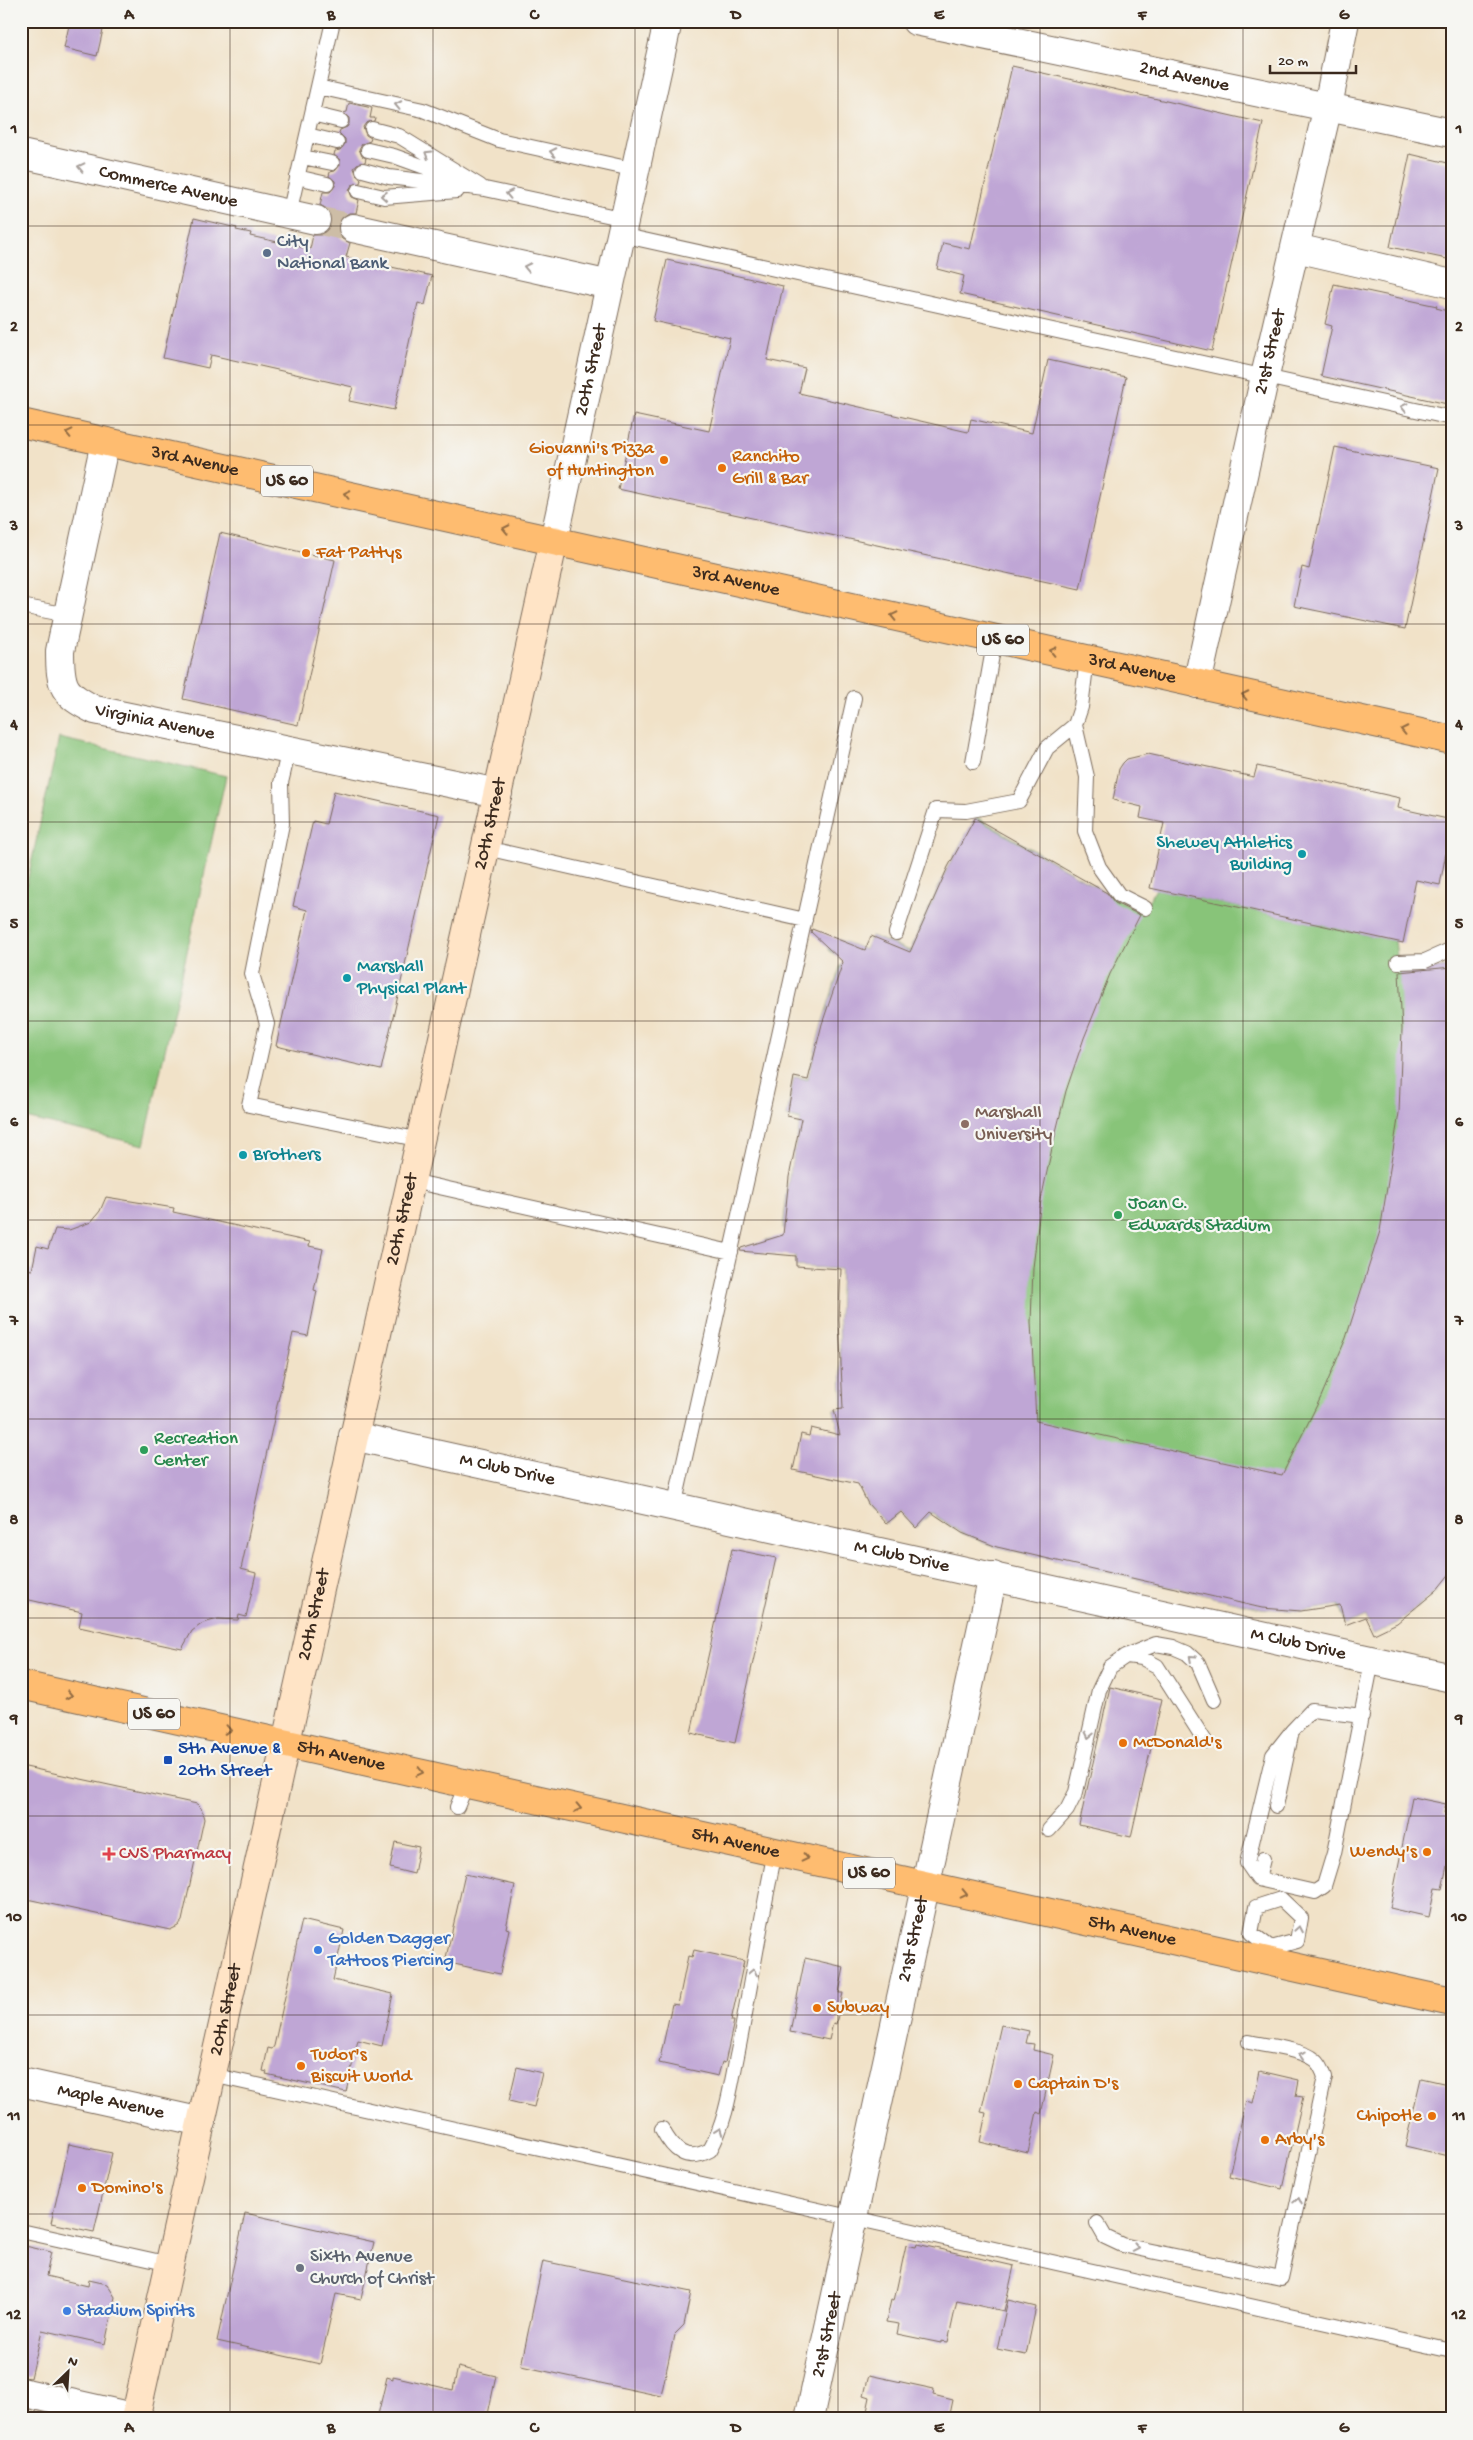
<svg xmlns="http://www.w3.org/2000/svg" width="1473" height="2440" font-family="'Gochi Hand',sans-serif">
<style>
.green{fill:#88c479;stroke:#62774c}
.building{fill:#bfa6d5}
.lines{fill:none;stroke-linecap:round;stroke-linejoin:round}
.minor-tunnel{stroke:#cdbda6;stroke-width:28;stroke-dasharray:28 14;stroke-linecap:butt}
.service-casing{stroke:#7b6a5a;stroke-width:16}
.minor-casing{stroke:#7b6a5a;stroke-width:30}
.secondary-casing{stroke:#7b6a5a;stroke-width:30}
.primary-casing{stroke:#7b6a5a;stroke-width:30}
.service{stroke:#fff;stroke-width:14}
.minor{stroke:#fff;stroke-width:28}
.secondary{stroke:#ffe4c6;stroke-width:28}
.primary{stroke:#febc70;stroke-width:28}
.oneway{stroke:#a79f9a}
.oneway2{stroke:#936c43}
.grid{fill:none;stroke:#3b2a1e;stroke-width:1;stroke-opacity:0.55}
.service-dot{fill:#5c6f8a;stroke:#f6f6f2;stroke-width:2}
.food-dot{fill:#e8710a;stroke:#f6f6f2;stroke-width:2}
.culture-dot{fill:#0f9aa8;stroke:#f6f6f2;stroke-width:2}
.education-dot{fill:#8d6e63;stroke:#f6f6f2;stroke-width:2}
.leisure-dot{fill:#2e9e5b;stroke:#f6f6f2;stroke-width:2}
.transit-dot{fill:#1a4fb4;stroke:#f6f6f2;stroke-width:2}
.health-dot{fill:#e0444e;stroke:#f6f6f2;stroke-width:2}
.shop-dot{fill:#3f7fe0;stroke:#f6f6f2;stroke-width:2}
.worship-dot{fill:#6b7280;stroke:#f6f6f2;stroke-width:2}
.labels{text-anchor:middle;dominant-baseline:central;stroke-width:4.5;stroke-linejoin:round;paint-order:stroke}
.shield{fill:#f6f6f2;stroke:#73675e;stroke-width:1}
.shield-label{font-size:18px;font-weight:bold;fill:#3b2a1e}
.street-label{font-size:19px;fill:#3b2a1e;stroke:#f6f6f2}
.service-label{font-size:19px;fill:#4e5e75;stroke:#f6f6f2;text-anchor:start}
.food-label{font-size:19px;fill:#c56008;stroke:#f6f6f2;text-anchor:start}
.culture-label{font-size:19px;fill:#0d838f;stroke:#f6f6f2;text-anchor:start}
.education-label{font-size:19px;fill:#785e54;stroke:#f6f6f2;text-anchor:start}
.leisure-label{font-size:19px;fill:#27864d;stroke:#f6f6f2;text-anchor:start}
.transit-label{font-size:19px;fill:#164399;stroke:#f6f6f2;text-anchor:start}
.health-label{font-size:19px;fill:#be3a42;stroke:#f6f6f2;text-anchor:start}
.shop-label{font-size:19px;fill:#366cbe;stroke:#f6f6f2;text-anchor:start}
.worship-label{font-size:19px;fill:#5b616d;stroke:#f6f6f2;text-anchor:start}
.neatline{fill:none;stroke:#3b2a1e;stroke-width:2}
.grid-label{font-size:16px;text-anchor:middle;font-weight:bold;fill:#3b2a1e}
</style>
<rect width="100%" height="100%" fill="#f6f6f2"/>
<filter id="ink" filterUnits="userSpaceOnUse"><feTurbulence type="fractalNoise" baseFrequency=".02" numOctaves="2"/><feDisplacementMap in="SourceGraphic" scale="10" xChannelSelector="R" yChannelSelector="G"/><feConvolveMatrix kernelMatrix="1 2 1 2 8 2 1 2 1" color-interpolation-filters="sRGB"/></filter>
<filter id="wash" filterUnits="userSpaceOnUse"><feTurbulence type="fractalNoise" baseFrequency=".0096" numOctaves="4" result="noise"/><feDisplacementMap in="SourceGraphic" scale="20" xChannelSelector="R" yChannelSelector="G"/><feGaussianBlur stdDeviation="1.12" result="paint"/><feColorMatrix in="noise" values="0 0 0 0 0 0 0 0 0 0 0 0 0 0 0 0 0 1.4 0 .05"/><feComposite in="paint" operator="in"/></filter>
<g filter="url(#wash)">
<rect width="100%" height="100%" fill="#f1e2c8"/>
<path class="green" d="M59 738 226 776 144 1145 21 1117V909Z
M976 817 1141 913 1156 889 1395 941 1399 972 1452 967 1436 1591 1397 1623 1374 1634 1366 1617 1345 1625 1339 1605 1301 1611 1262 1608 997 1547 962 1533 931 1513 916 1528 901 1512 886 1524 868 1504 845 1454 834 1410 843 1409 839 1319 841 1269 796 1266V1256L762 1246 765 1240 770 1239 797 1241 798 1230 783 1229 789 1177 801 1120 787 1116 794 1077 808 1079 822 1024 841 965 857 971 859 964 834 954 829 950V944L839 940 865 950 871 936 910 951 948 867Z"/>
<g id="blocks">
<path class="building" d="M70 21H105L97 56 64 48Z
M1012 66 1263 123 1212 351 960 294 964 276 937 269 943 243 970 249Z
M349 103 372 108 370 118H375L374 121 366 123 363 127 366 135 371 138 370 141 362 144 359 149 362 156 366 158 365 162 357 164 354 168 357 176 361 179 360 183 352 185 349 190 352 197 359 200 356 213H349L342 217 338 225V233L342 239 350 243 346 257 432 276 425 305 418 303 394 410 349 401 353 387 211 355 208 368 163 358 194 218 237 228 236 230 251 233 250 236 310 249 313 235H321L328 230 331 224V216L327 209 320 205 323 192H330L335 186V181L329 176 330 172 335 171 340 165V160L334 155 335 151 340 150 345 144V139L339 133 340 130 347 127 349 124V118L343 113 347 112Z
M1410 154 1452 164V260L1390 247Z
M667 260 783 286 767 360 805 368 799 393 968 432 971 419 1032 433 1048 360 1126 377 1080 589 618 489 634 415 709 431 730 338 653 321Z
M1334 284 1437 306 1436 308 1452 312V405L1321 376 1332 326 1325 324Z
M1335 447 1439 468 1405 629 1294 606 1302 567 1309 569Z
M220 533 335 560 298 725 183 699Z
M1148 754 1254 777 1257 766 1400 798 1398 808 1452 820 1440 885 1416 880 1403 943 1150 888 1164 823 1140 818 1142 807 1113 800 1119 769 1123 763 1127 759Z
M334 791 439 815 381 1070 276 1046 307 910 293 906 313 821 326 824Z
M975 818 1107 893 1115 903 1140 915 1110 974 1084 1038 1066 1091 1052 1148 1041 1200 1033 1268 1031 1322 1036 1421 1282 1475 1321 1397 1346 1338 1380 1231 1399 1113 1402 1029 1399 972 1452 967V1571L1436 1591 1397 1623 1374 1634 1366 1617 1345 1625 1340 1605 1301 1611 1262 1608 997 1547 962 1533 931 1512 916 1528 901 1512 886 1524 868 1504 858 1484 793 1470 801 1434 809 1436 811 1428 840 1435 834 1410 843 1409 839 1319 841 1269 796 1266V1256L740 1251 741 1248 783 1235 789 1177 801 1119 787 1116 794 1077 808 1080 822 1024 843 962 811 932 812 929 865 950 871 936 910 952 948 867Z
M106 1197 174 1208 173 1212 310 1242 309 1246 323 1249 314 1290 317 1291 308 1336 293 1333 241 1569 256 1573 246 1617 239 1615 238 1620 218 1619 203 1623 192 1631 182 1649 79 1627 82 1612 21 1598V1268L32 1270 37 1246 48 1249 55 1229 69 1230 91 1222 100 1211Z
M732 1549 776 1558 735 1743 691 1733Z
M1110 1687 1162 1699 1131 1837 1079 1825Z
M21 1766 197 1804 201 1808 204 1819 182 1921 178 1926 170 1930 27 1899 21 1890Z
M1412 1797 1446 1804 1444 1813 1452 1815V1867L1447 1866 1442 1889 1435 1888 1429 1917 1390 1908Z
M395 1842 419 1847 414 1874 390 1868Z
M465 1874 515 1885 506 1928 509 1929 500 1974 445 1962Z
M302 1920 344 1930 333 1980 393 1994 382 2046 358 2040 346 2092 266 2074 267 2072 263 2071 268 2048 272 2049 274 2046Z
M694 1950 744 1961 731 2021H734L725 2063 722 2062 718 2076 659 2063 672 2004 678 2005 688 1956 692 1957Z
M805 1958 844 1967 839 1993H843L836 2024 833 2023 829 2040 790 2032Z
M1001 2025 1029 2031 1026 2043 1034 2044 1033 2050 1054 2055 1041 2114 1037 2112 1028 2153 980 2142 986 2113 981 2112Z
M517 2067 542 2073 534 2107 509 2101Z
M1260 2071 1299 2080 1296 2096 1303 2097 1282 2189 1229 2176 1246 2101 1253 2103Z
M1421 2078 1452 2085V2157L1405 2146Z
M69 2144 112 2153 94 2232 51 2223Z
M245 2213 374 2242 361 2299 336 2294 320 2364 217 2341Z
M917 2244 1014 2266 1004 2311 957 2301 948 2342 941 2341V2343L897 2334 899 2324 886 2322 891 2300 894 2301 906 2245 916 2247Z
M21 2245 51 2252 46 2276 88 2286 89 2280 107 2284 115 2297 105 2344 42 2330 31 2378 21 2377Z
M543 2261 691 2292 684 2325 674 2335 661 2396 521 2366Z
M1008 2300 1036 2307 1026 2355 997 2349Z
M458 2367 496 2376 487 2419H377L387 2377 393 2379V2376L453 2390Z
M869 2375 934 2389 933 2395 953 2400 949 2419H879L866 2416 870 2397 864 2395Z"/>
</g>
</g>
<g filter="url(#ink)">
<use href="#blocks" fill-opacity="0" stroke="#7b6a5a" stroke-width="1"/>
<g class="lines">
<path class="minor-tunnel" d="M316 220 353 228"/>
<g class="service-casing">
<path id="service" d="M318 87 423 110 499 140 636 170
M312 114 341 121
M372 129 399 136 480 186
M307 135 337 142
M368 150 394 156 458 179
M302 157 332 163
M363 170 389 177 485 189 625 219
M297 177 327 184
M358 191 384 197 457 191
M289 214 333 21
M621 235 1452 418
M21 606 68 615
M1075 725 1087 777 1085 831 1099 867 1119 895 1145 908
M289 749 281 783 282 824 252 974 267 1024 249 1105 421 1140
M973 762 995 638
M486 848 805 920
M896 933 936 810 966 811 1019 801 1047 748 1075 725 1081 707 1087 659
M1398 962 1425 961 1452 949
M412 1181 731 1252
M674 1507 854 698
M1127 1656 1142 1658 1157 1666 1205 1741
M1276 1806 1292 1731 1312 1710 1362 1716
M457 1807 467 1783
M1049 1830 1067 1810 1076 1792 1099 1690 1110 1667 1126 1656 1156 1644 1173 1647 1187 1653 1198 1663 1214 1700
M1263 1859 1258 1879 1315 1892 1324 1886 1334 1853 1372 1661
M1258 1879 1247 1863 1273 1755 1292 1731
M1271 1948 1297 1941 1301 1918 1281 1899
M1271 1948 1251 1933 1256 1907 1281 1899
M212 2075 1452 2351
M662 2129C673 2150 686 2163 710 2150 727 2120 731 2084 738 2051 751 1984 761 1918 775 1852
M1097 2223 1105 2237 1122 2245 1281 2278 1325 2077C1323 2071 1320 2064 1315 2060 1302 2049 1266 2046 1249 2042
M21 2231 170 2264"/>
</g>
<g class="minor-casing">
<g id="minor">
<path id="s1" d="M916 21 1452 133"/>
<path id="s2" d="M21 154 316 220"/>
<path d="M353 228 610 285"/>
<path d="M1296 248 1452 284"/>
<path id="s3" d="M105 442 60 651C60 687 63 694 95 710L498 793"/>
<path id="s4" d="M554 540 668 21"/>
<path id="s5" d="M1197 684 1265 376 1328 106 1345 21"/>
<path id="s6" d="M353 1436 1452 1678"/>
<path id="s7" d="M21 2082 202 2122"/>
<path d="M21 2392 141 2419"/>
<path id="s8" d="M809 2419 993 1576"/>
</g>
</g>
<g class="secondary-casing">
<g id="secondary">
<path id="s9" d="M135 2419 554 540"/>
</g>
</g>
<g class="primary-casing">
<g id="primary">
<path id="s10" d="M21 423 1452 740"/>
<path id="s11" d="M21 1685 1452 2002"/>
</g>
</g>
<use href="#service" class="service"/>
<use href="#minor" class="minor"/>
<use href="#secondary" class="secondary"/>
<use href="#primary" class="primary"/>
</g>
<defs><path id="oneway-chevron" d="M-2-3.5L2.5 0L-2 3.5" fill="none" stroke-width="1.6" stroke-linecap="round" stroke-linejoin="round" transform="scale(1.25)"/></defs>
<g class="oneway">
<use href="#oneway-chevron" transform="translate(398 105) rotate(-168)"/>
<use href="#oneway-chevron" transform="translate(553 152) rotate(-168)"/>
<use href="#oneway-chevron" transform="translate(428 154) rotate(-148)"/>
<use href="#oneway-chevron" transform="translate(81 167) rotate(-167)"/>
<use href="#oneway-chevron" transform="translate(509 194) rotate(-168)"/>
<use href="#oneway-chevron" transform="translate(384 196) rotate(-176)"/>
<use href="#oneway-chevron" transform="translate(527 267) rotate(-168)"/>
<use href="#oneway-chevron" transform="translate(1404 407) rotate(-167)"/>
<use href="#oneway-chevron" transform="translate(1192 1658) rotate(-138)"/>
<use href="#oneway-chevron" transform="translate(1089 1735) rotate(103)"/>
<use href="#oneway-chevron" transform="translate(1299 1929) rotate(-80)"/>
<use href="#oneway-chevron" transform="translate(753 1972) rotate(-79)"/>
<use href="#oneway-chevron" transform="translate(1302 2055) rotate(-162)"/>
<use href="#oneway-chevron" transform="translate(719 2131) rotate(-70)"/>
<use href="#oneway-chevron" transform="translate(1298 2201) rotate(-78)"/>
<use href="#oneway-chevron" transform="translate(1136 2248) rotate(11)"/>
</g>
<g class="oneway2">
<use href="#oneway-chevron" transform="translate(69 433) rotate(-167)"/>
<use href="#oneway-chevron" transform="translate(347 494) rotate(-168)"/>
<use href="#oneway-chevron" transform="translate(506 529) rotate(-168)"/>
<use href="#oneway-chevron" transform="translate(894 616) rotate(-167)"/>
<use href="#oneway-chevron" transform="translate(1053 651) rotate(-167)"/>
<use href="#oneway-chevron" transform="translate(1245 695) rotate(-168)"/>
<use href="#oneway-chevron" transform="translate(1404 730) rotate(-168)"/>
<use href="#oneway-chevron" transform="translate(69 1695) rotate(12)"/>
<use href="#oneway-chevron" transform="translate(228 1730) rotate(12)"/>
<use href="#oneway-chevron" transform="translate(420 1772) rotate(13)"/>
<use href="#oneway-chevron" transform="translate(578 1808) rotate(12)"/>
<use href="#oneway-chevron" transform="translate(805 1858) rotate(13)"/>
<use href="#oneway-chevron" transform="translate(964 1894) rotate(13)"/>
</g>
</g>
<path class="grid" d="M230 21V2419M433 21V2419M635 21V2419M838 21V2419M1040 21V2419M1243 21V2419M21 226H1452M21 425H1452M21 624H1452M21 822H1452M21 1021H1452M21 1220H1452M21 1419H1452M21 1618H1452M21 1816H1452M21 2015H1452M21 2214H1452"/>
<circle class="service-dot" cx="267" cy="253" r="5"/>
<g class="food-dot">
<circle cx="664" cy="460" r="5"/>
<circle cx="722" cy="468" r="5"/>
<circle cx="306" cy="553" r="5"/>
<circle cx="1123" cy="1743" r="5"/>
<circle cx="1427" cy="1852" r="5"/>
<circle cx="817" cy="2008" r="5"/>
<circle cx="301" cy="2066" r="5"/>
<circle cx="1018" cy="2084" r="5"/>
<circle cx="1432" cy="2116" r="5"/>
<circle cx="1265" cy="2140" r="5"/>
<circle cx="82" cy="2188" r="5"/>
</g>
<g class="culture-dot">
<circle cx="1302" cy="854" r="5"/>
<circle cx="347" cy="978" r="5"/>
<circle cx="243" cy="1155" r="5"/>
</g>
<circle class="education-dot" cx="965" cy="1124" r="5"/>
<g class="leisure-dot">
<circle cx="1118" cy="1215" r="5"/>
<circle cx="144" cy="1450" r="5"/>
</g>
<rect class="transit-dot" x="163" y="1755" width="10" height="10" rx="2.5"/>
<path class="health-dot" d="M106.5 1846.5h5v5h5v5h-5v5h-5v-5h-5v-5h5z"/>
<g class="shop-dot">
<circle cx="318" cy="1950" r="5"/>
<circle cx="67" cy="2311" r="5"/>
</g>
<circle class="worship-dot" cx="300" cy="2268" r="5"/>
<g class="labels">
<g class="shield">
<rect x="261" y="465.5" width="52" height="31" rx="4"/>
<rect x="977" y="624.5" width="52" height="31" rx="4"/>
<rect x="128" y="1698.5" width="52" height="31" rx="4"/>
<rect x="843" y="1857.5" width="52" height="31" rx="4"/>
</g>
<g class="shield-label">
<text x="287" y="481">US 60</text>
<text x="1003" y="640">US 60</text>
<text x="154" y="1714">US 60</text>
<text x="869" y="1873">US 60</text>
</g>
<g class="street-label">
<text stroke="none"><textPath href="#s1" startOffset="274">2nd Avenue</textPath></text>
<text stroke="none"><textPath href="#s2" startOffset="151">Commerce Avenue</textPath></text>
<text stroke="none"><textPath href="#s5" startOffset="340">21st Street</textPath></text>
<text stroke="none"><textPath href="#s4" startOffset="174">20th Street</textPath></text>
<text stroke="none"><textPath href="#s10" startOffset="178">3rd Avenue</textPath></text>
<text stroke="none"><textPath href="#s10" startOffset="732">3rd Avenue</textPath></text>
<text stroke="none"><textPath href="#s10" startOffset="1138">3rd Avenue</textPath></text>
<text stroke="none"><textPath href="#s3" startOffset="350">Virginia Avenue</textPath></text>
<text stroke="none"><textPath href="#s9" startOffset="1634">20th Street</textPath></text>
<text stroke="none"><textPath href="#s9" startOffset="1229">20th Street</textPath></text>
<text stroke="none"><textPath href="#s6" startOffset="158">M Club Drive</textPath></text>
<text stroke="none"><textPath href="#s6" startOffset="562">M Club Drive</textPath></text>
<text stroke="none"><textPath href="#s9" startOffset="824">20th Street</textPath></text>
<text stroke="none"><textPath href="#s6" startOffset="968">M Club Drive</textPath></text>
<text stroke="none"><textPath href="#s11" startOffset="328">5th Avenue</textPath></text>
<text stroke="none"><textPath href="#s11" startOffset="732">5th Avenue</textPath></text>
<text stroke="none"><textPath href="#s11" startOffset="1138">5th Avenue</textPath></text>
<text stroke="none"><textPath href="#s8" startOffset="491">21st Street</textPath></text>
<text stroke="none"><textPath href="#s9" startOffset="419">20th Street</textPath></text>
<text stroke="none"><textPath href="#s7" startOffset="92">Maple Avenue</textPath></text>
<text stroke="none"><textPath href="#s8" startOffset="86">21st Street</textPath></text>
</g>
<g class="service-label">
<text x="277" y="242">City<tspan x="277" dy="22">National Bank</tspan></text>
</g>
<g class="food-label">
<text x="654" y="449" text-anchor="end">Giovanni's Pizza<tspan x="654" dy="22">of Huntington</tspan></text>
<text x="732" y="457">Ranchito<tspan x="732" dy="22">Grill &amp; Bar</tspan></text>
<text x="316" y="553">Fat Pattys</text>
<text x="1133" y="1743">McDonald's</text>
<text x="1417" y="1852" text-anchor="end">Wendy's</text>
<text x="827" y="2008">Subway</text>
<text x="311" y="2055">Tudor's<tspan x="311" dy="22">Biscuit World</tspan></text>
<text x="1028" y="2084">Captain D's</text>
<text x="1422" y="2116" text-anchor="end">Chipotle</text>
<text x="1275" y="2140">Arby's</text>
<text x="92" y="2188">Domino's</text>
</g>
<g class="culture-label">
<text x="1292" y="843" text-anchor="end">Shewey Athletics<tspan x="1292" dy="22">Building</tspan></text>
<text x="357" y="967">Marshall<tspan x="357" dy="22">Physical Plant</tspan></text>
<text x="253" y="1155">Brothers</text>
</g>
<g class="education-label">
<text x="975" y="1113">Marshall<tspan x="975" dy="22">University</tspan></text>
</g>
<g class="leisure-label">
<text x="1128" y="1204">Joan C.<tspan x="1128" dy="22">Edwards Stadium</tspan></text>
<text x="154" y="1439">Recreation<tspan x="154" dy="22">Center</tspan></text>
</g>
<g class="transit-label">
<text x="178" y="1749">5th Avenue &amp;<tspan x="178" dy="22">20th Street</tspan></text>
</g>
<g class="health-label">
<text x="119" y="1854">CVS Pharmacy</text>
</g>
<g class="shop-label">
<text x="328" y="1939">Golden Dagger<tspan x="328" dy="22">Tattoos Piercing</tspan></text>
<text x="77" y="2311">Stadium Spirits</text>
</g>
<g class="worship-label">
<text x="310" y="2257">Sixth Avenue<tspan x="310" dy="22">Church of Christ</tspan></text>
</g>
</g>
<rect width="1473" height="2440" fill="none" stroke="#f6f6f2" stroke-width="55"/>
<g transform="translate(68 2372) rotate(25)" stroke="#f6f6f2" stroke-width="4" paint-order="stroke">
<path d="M0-4L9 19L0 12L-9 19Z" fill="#3b2a1e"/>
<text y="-8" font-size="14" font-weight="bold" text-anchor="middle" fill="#3b2a1e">N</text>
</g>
<path d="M1270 65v8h86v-8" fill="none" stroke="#3b2a1e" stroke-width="2.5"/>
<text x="1278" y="65" font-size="15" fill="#3b2a1e" stroke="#f6f6f2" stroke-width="4" paint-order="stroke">20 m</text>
<rect x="28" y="28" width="1418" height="2384" class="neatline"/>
<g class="grid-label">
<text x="129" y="19">A</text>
<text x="331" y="19">B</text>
<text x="534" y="19">C</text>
<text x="736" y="19">D</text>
<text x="939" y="19">E</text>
<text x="1142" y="19">F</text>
<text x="1344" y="19">G</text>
<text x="14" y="133">1</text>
<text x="1459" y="133">1</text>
<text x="14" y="331">2</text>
<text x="1459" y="331">2</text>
<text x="14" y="530">3</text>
<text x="1459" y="530">3</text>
<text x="14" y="729">4</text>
<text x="1459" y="729">4</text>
<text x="14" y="928">5</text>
<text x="1459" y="928">5</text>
<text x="14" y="1126">6</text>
<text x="1459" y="1126">6</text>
<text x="14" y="1325">7</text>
<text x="1459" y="1325">7</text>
<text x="14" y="1524">8</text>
<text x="1459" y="1524">8</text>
<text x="14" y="1723">9</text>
<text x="1459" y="1723">9</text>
<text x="14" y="1921">10</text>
<text x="1459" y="1921">10</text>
<text x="14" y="2120">11</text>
<text x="1459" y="2120">11</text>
<text x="14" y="2319">12</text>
<text x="1459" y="2319">12</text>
<text x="129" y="2432">A</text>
<text x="331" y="2432">B</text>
<text x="534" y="2432">C</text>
<text x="736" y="2432">D</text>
<text x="939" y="2432">E</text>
<text x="1142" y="2432">F</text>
<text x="1344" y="2432">G</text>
</g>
</svg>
